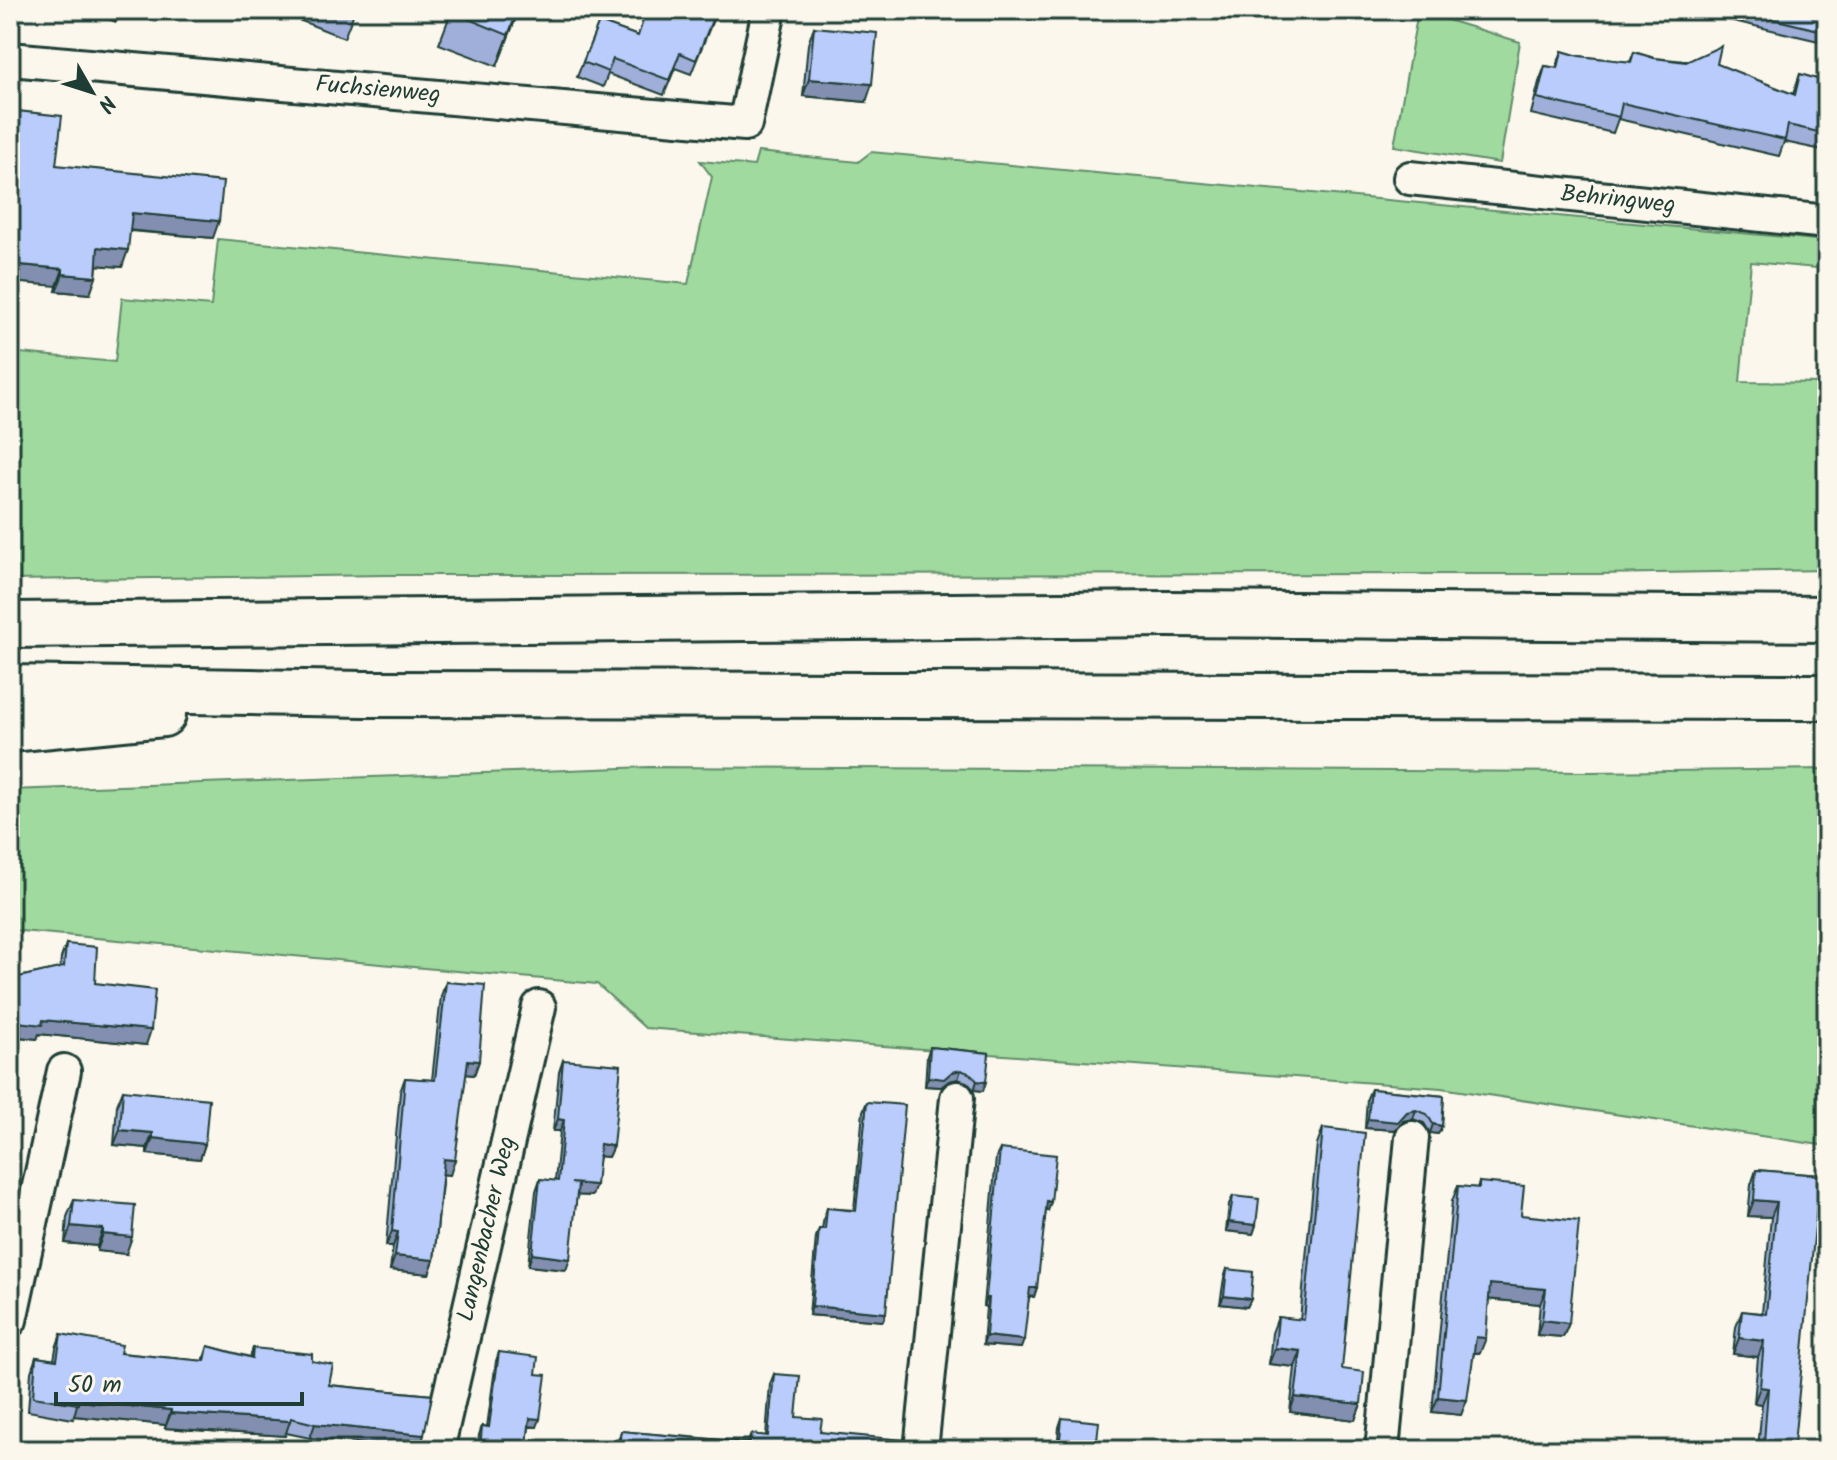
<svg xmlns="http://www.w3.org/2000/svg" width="1837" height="1460" font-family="Kalam,sans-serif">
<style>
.green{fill:#a1da9f;stroke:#608c6a;stroke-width:2}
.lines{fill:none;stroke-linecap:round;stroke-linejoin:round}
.minor-casing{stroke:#1f3d34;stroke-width:38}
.highway-casing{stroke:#1f3d34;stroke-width:50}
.minor{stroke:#fbf7ec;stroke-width:32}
.highway{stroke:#fbf7ec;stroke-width:44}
.wall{fill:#a0afd9;stroke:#1f3d34;stroke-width:2}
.shaded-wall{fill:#828fb0;stroke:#1f3d34;stroke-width:2}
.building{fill:#baccfc;stroke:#1f3d34;stroke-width:2}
.labels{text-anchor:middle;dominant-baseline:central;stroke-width:6;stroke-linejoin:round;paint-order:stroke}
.street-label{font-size:24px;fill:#1f3d34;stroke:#fbf7ec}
</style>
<rect width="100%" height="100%" fill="#fbf7ec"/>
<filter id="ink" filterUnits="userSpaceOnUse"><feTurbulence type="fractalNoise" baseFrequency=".0125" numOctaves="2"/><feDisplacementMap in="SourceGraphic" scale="16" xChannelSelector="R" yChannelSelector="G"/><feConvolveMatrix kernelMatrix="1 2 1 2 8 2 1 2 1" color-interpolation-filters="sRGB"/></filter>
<g filter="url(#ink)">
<path class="green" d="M1418 11 1520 42 1500 163 1394 146Z
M758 152 858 162 871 152 1827 241V269L1751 262 1740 382 1827 383V570L1597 574 387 575 10 580V352L115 362 122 298 211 306 218 239 688 284 712 177 700 161 754 166Z
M649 767 1590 772 1827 769V1146L1441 1088 645 1028 597 984 10 930V790Z"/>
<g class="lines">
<g class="minor-casing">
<path id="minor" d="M10 59 745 124 769 10
M1410 178 1827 222
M10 1320 64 1071
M437 1450 539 1007
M921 1450 957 1098
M1382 1450 1412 1138"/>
</g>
<g class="highway-casing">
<path id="highway" d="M10 625 1167 614 1827 619
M10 688 364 694 1827 697
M10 729 163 714"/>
</g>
<use href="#minor" class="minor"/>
<use href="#highway" class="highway"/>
</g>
<path class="wall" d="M86 10H121L116 22Z
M274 10H355L344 38Z
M452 10H519L497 66 439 44Z
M717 10 691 74 675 68 664 95 608 74 603 87 577 77 599 22 638 36 645 15 647 17Z
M1732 10H1827V43L1729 20Z
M814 27 866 102 803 96 808 44Z
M1562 51 1579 56 1630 62 1634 52 1654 58 1717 64 1793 94 1800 74 1827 82V151L1784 142 1779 156 1618 119 1613 133 1531 114 1539 82 1545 66 1556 68Z
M18 111 56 165 213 238 130 231 122 267 97 265 96 277 90 294 56 291 57 286Z
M66 944 95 983 146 1045 39 1034 37 1039 10 1036V976L19 977 60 968 61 958Z
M446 982 479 1061 474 1075 466 1074 450 1175 443 1174 434 1260 429 1274 390 1270 393 1246H386L400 1092 405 1078 432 1080 441 996Z
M930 1047 989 1053 983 1091 974 1090 967 1082 958 1079 949 1081 941 1087 925 1086 927 1056Z
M563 1060 613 1146 608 1157 599 1156 592 1196 577 1195 566 1270 528 1266 536 1191 540 1179 555 1181 560 1131H553L559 1072Z
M1371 1089 1444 1096 1442 1126 1438 1134 1430 1133 1424 1123 1413 1119 1403 1121 1395 1130 1365 1128 1367 1098Z
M123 1090 205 1144 200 1159 147 1154V1148L114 1145 117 1105Z
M867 1102 883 1321 809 1315 816 1237 819 1229H822L824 1217 827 1208 854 1210 863 1111Z
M1323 1128 1342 1369 1361 1404 1355 1420 1290 1412 1295 1367 1269 1364 1272 1333 1278 1317 1300 1320 1317 1144Z
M1000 1149 1048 1211 1046 1210 1034 1297H1029L1021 1348 983 1345 986 1307 983 1306 996 1157Z
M1756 1170 1820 1175 1792 1450H1758L1762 1404 1754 1403 1758 1357 1733 1354 1736 1327 1742 1311 1762 1313 1771 1217 1748 1216 1751 1185Z
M1479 1182 1521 1215 1569 1323 1563 1337 1537 1335 1540 1304 1489 1299 1480 1353H1474L1461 1415 1432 1412 1452 1201 1458 1186 1477 1188Z
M1233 1196 1256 1225 1253 1234 1226 1231 1229 1204Z
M74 1200 126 1254 97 1251V1246L65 1243 67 1217Z
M1227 1269 1251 1299 1247 1307 1220 1304 1224 1278Z
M61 1334 120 1353 203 1361 208 1346 250 1357 253 1348 312 1361 329 1385 432 1395 310 1438 286 1433 285 1436 165 1428 166 1425 74 1416 73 1419 28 1411 31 1372 36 1357 54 1360 56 1348Z
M499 1352 536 1374 537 1427H529L526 1450H477L479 1435 482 1426 487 1427 496 1361Z
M774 1374 796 1417 820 1432 901 1450H617L618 1441 621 1431 748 1442 751 1434 766 1436 770 1384Z
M1062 1418 1096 1450H1057L1059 1427Z"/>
<path class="shaded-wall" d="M518 10H519L497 66Z
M809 79 872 84 866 102 803 96Z
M132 213 219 221 213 238 126 230Z
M98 247 128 250 122 267 92 265Z
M10 264 63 269 57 286 10 282Z
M63 274 96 277 90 294 56 291Z
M43 1020 151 1030 146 1045 39 1034 37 1039 10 1036V1021Z
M468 1060 479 1061 474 1075 463 1074Z
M961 1070 958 1079 949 1081 941 1087 925 1086 928 1077Z
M977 1081 986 1082 983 1091 974 1090Z
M1416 1110 1413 1119 1403 1121 1395 1130 1365 1128 1368 1119Z
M558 1119 564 1120 560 1131H553Z
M1433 1124 1442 1126 1438 1134 1430 1133Z
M120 1130 153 1133 147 1148 114 1145Z
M153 1138 205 1144 200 1159 147 1154Z
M600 1144 613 1146 608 1157 596 1156Z
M444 1159 455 1160 450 1175 439 1174Z
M571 1183 596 1185 592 1196 567 1195Z
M1754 1200 1777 1202 1771 1217 1748 1216Z
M1047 1201 1051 1202 1048 1211 1044 1210Z
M1229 1222 1256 1225 1253 1234 1226 1231Z
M71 1226 103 1229 97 1246 65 1243Z
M392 1231 398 1232 393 1246H386Z
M103 1234 132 1237 126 1254 97 1251Z
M532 1254 570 1259 566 1270 528 1266Z
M395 1256 434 1260 429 1274 390 1270Z
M1490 1284 1546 1289 1540 1304 1485 1299Z
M1030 1288H1037L1034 1297 1026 1296Z
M1224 1296 1251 1299 1247 1307 1220 1304Z
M986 1298H989L986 1307 983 1306Z
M812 1306 886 1313 883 1321 809 1315Z
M1542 1320 1569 1323 1563 1337 1537 1335Z
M986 1336 1024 1340 1021 1348 983 1345Z
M1476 1337 1486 1338 1480 1353 1470 1352Z
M1739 1338 1764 1341 1758 1357 1733 1354Z
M1275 1348 1301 1351 1295 1367 1269 1364Z
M1760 1387 1768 1388 1762 1404 1754 1403Z
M1295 1397 1361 1404 1355 1420 1290 1412Z
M1438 1397 1467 1400 1461 1415 1432 1412Z
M78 1401 171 1410 166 1425 74 1416Z
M171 1413 290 1421 285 1436 165 1428Z
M530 1418 540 1419 537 1427 527 1426Z
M315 1424 424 1435 419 1450 310 1438Z
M1764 1442 1794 1444 1792 1450H1760Z"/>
<path class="building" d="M452 10H518L508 35 451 12Z
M650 10H716L696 60 680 53 669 80 613 59 608 72 583 62 599 22 638 36 645 15 647 17Z
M1735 10H1827V32Z
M814 27 877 33 872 84 809 79Z
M1721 46 1717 64 1795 95 1800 74 1827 82V134L1788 125 1785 140 1622 103 1619 117 1537 98 1545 66 1558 68 1562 51 1579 56 1631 62 1634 52 1654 58 1686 62Z
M10 97 19 100 18 111 62 116 56 165 223 182 219 221 132 213 128 250 98 247 96 277 63 274V269L10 264Z
M66 944 97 947 95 983 155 990 151 1030 43 1020 42 1025 10 1021V976L19 977 64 967Z
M446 982 485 985 479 1061 468 1060 455 1160 444 1159 434 1260 395 1256 398 1232 392 1231 405 1078 435 1080Z
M930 1047 989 1053 986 1082 977 1081 971 1074 961 1070 952 1072 944 1079 928 1077Z
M563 1060 621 1065 613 1146 600 1144 596 1185 571 1183 578 1184 570 1259 532 1254 540 1179 558 1181 564 1120 558 1119Z
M1371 1089 1444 1096 1442 1126 1433 1124 1427 1114 1416 1110 1407 1112 1398 1122 1368 1119Z
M123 1090 209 1099 205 1144 153 1138V1133L120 1130Z
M867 1102 905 1105 886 1313 812 1306 819 1229H825L827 1208 856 1211Z
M1323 1128 1365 1133 1342 1369 1364 1372 1361 1404 1295 1397 1301 1351 1275 1348 1278 1317 1304 1320Z
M1000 1149 1056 1155 1051 1202 1047 1201 1037 1288H1030L1024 1340 986 1336 989 1298H986Z
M1756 1170 1820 1175 1794 1444 1764 1442 1768 1388 1760 1387 1764 1341 1739 1338 1742 1311 1766 1314 1777 1202 1754 1200Z
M1479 1182 1524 1186 1521 1215 1579 1221 1569 1323 1542 1320 1546 1289 1490 1284 1486 1338 1476 1337 1467 1400 1438 1397 1458 1186 1479 1188Z
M1233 1196 1259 1199 1256 1225 1229 1222Z
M74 1200 135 1205 132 1237 103 1234V1229L71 1226Z
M1227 1269 1253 1272 1251 1299 1224 1296Z
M61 1334 122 1345 120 1353 205 1361 208 1346 252 1358 253 1348 312 1354V1361L333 1365 329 1385 432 1395 424 1435 315 1424 291 1418 290 1421 171 1413V1410L78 1401V1404L33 1397 36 1357 57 1360Z
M499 1352 538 1357 536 1374 546 1375 540 1419 530 1418 526 1450H480L482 1426 489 1427Z
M774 1374 800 1376 796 1417 822 1419 820 1432 902 1440 901 1450H619L621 1431 750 1443 751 1434 768 1436Z
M1062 1418 1099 1422 1096 1450H1059Z
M1174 1444 1208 1448V1450H1173Z"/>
</g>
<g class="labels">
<g class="street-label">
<text transform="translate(378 90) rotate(5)">Fuchsienweg</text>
<text transform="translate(1618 200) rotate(6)">Behringweg</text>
<text transform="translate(487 1229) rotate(-77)">Langenbacher Weg</text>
</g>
</g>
<rect width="1837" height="1460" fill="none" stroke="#fbf7ec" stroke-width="40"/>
<rect x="20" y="20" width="1797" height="1420" fill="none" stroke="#1f3d34" stroke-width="3" filter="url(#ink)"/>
<g transform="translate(92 92) rotate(129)" stroke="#fbf7ec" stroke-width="6" paint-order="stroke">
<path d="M0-6L14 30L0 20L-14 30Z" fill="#1f3d34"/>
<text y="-12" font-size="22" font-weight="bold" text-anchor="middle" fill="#1f3d34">N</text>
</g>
<path d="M56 1392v12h246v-12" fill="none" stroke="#1f3d34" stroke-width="4"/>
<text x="68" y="1392" font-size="24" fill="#1f3d34" stroke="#fbf7ec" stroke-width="6" paint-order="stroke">50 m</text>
</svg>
